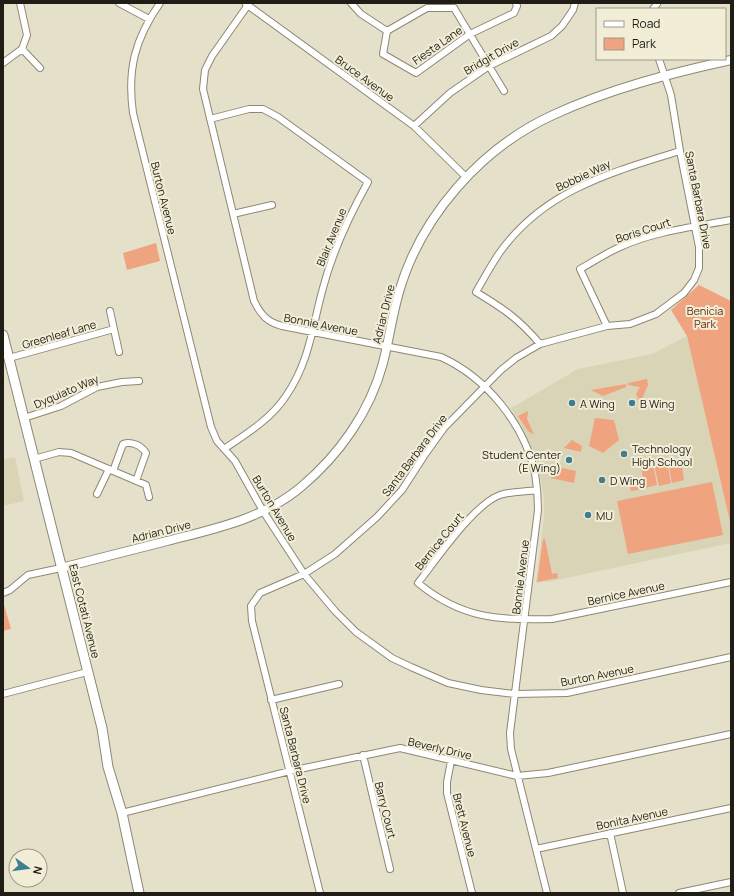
<svg xmlns="http://www.w3.org/2000/svg" width="734" height="896" font-family="Manrope,sans-serif">
<style>
.built{fill:#dad4b7}
.green{fill:#efa37f}
.lines{fill:none;stroke-linecap:round;stroke-linejoin:round}
.minor-casing{stroke:#8c8874;stroke-width:8}
.tertiary-casing{stroke:#8c8874;stroke-width:10}
.secondary-casing{stroke:#8c8874;stroke-width:11}
.minor{stroke:#fff;stroke-width:6}
.tertiary{stroke:#fff;stroke-width:8}
.secondary{stroke:#fff;stroke-width:9}
.poi-dot{fill:#3e7e92;stroke:#f2edd7;stroke-width:1.5}
.labels{text-anchor:middle;dominant-baseline:central;stroke-width:4;stroke-linejoin:round;paint-order:stroke}
.street-label{font-size:11px;fill:#1f1d15;stroke:#f2edd7}
.park-label{font-size:11px;fill:#642e11;stroke:#f2edd7}
.poi-label{font-size:11px;fill:#1f1d15;stroke:#f2edd7;text-anchor:start}
</style>
<rect width="100%" height="100%" fill="#e5e0ca"/>
<path class="built" d="M687 336 731 526V543L552 581 536 583 544 517V499L539 468 530 444 511 408 578 369 652 354Z
M15 457 24 501 3 506V460Z"/>
<path class="green" d="M156 243 160 261 127 270 123 253Z
M699 285 731 301V526L687 336 671 310Z
M647 379 648 385 642 399 639 400 636 394 640 387 628 385V383Z
M626 384V387L603 396 591 390Z
M528 411 527 419 534 435 528 431 518 416Z
M595 418 614 420 619 440 603 453 589 446Z
M572 440 582 446 581 452 564 448Z
M681 459 684 480 672 483 668 461Z
M667 462 671 483 659 486 654 464Z
M653 464 657 485 645 488 641 467Z
M554 466 576 471 574 483 551 478Z
M641 478 643 489 631 491 629 480Z
M712 482 723 535 628 554 617 501Z
M543 539H545L552 574 557 573 558 578 537 582Z
M3 601 11 629 3 631Z"/>
<g class="lines">
<g class="minor-casing">
<path id="minor" d="M119 3 149 19
M160 3C135 39 127 69 133 113L211 427 217 441 235 461 263 511 304 574 335 611 356 632 392 658 411 667 448 683 481 690 515 694 567 693 731 657
M351 3 361 14 387 31
M246 4 414 126 466 177
M248 5 212 56 205 70 203 89 254 301C261 315 267 322 282 326L441 357C487 378 524 424 535 473 537 485 538 498 538 510L510 733 511 749 547 893
M454 8 504 91
M653 9 657 4
M387 31 383 54 416 73 470 34 514 13 517 6 516 3
M387 31 427 8H454
M22 49 40 68
M3 63 22 49 27 35 20 3
M210 119 249 109H263L278 117 368 182C349 216 333 250 323 288 312 327 310 361 286 396 271 419 246 434 224 449
M414 126 450 93 489 66 551 36 562 26 573 10 575 3
M233 214 272 205
M110 311 119 352
M607 326 580 269C593 262 606 253 620 247 655 231 694 227 731 220
M540 344C519 319 504 309 476 292 483 280 490 267 498 255 542 191 609 173 680 151
M9 358 114 329
M24 418 61 406 97 387 122 382 139 381
M34 459 59 452 71 453 146 485 149 497
M113 471 123 444C131 441 141 445 146 453L136 481
M537 490C525 492 512 491 500 495 474 504 436 560 418 583 462 619 497 620 552 619L731 582
M97 494 109 469
M3 593 10 590 28 575 61 568
M3 694 87 672
M271 700 339 684
M363 755 390 869
M451 761 447 782V793L472 893
M122 813 290 771 400 748 517 776 548 773 731 734
M610 833 623 893
M536 849 731 808
M320 893 252 621 251 606 260 593 304 574 335 554 377 517 402 490 424 456 444 428 501 370 516 358 540 344 607 326 630 324 656 314 684 293 694 280 699 268V247L680 151 671 95 659 59
M679 893 731 882"/>
</g>
<g class="tertiary-casing">
<path id="tertiary" d="M61 568C97 559 132 550 167 541 214 529 263 519 301 487 339 455 370 412 383 363 389 340 392 316 399 292 421 216 481 148 553 115 609 89 671 73 731 60"/>
</g>
<g class="secondary-casing">
<path id="secondary" d="M3 335 102 728 108 767 122 813 139 893"/>
</g>
<use href="#minor" class="minor"/>
<use href="#tertiary" class="tertiary"/>
<use href="#secondary" class="secondary"/>
</g>
<g class="poi-dot">
<circle cx="572" cy="403" r="4"/>
<circle cx="632" cy="403" r="4"/>
<circle cx="624" cy="454" r="4"/>
<circle cx="569" cy="460" r="4"/>
<circle cx="602" cy="480" r="4"/>
<circle cx="588" cy="515" r="4"/>
</g>
<g class="labels">
<g class="street-label">
<text transform="translate(437 45) rotate(-35)">Fiesta Lane</text>
<text transform="translate(491 56) rotate(-30)">Bridgit Drive</text>
<text transform="translate(365 78) rotate(36)">Bruce Avenue</text>
<text transform="translate(583 175) rotate(-25)">Bobbie Way</text>
<text transform="translate(164 198) rotate(76)">Burton Avenue</text>
<text transform="translate(699 200) rotate(79)">Santa Barbara Drive</text>
<text transform="translate(643 230) rotate(-18)">Boris Court</text>
<text transform="translate(331 237) rotate(-68)">Blair Avenue</text>
<text transform="translate(383 314) rotate(-76)">Adrian Drive</text>
<text transform="translate(321 324) rotate(11)">Bonnie Avenue</text>
<text transform="translate(59 334) rotate(-16)">Greenleaf Lane</text>
<text transform="translate(66 391) rotate(-23)">Dyquiato Way</text>
<text transform="translate(414 455) rotate(-53)">Santa Barbara Drive</text>
<text transform="translate(275 508) rotate(59)">Burton Avenue</text>
<text transform="translate(161 531) rotate(-14)">Adrian Drive</text>
<text transform="translate(439 541) rotate(-51)">Bernice Court</text>
<text transform="translate(520 577) rotate(-83)">Bonnie Avenue</text>
<text transform="translate(626 593) rotate(-12)">Bernice Avenue</text>
<text transform="translate(85 611) rotate(76)">East Cotati Avenue</text>
<text transform="translate(597 675) rotate(-11)">Burton Avenue</text>
<text transform="translate(440 748) rotate(13)">Beverly Drive</text>
<text transform="translate(296 755) rotate(76)">Santa Barbara Drive</text>
<text transform="translate(386 810) rotate(76)">Barry Court</text>
<text transform="translate(632 818) rotate(-12)">Bonita Avenue</text>
<text transform="translate(465 825) rotate(76)">Brett Avenue</text>
</g>
<g class="park-label">
<text x="705" y="310">Benicia<tspan x="705" dy="13">Park</tspan></text>
</g>
<g class="poi-label">
<text x="580" y="403">A Wing</text>
<text x="640" y="403">B Wing</text>
<text x="632" y="448">Technology<tspan x="632" dy="13">High School</tspan></text>
<text x="561" y="454" text-anchor="end">Student Center<tspan x="561" dy="13">(E Wing)</tspan></text>
<text x="610" y="480">D Wing</text>
<text x="596" y="515">MU</text>
</g>
</g>
<rect width="734" height="896" fill="none" stroke="#1f1d15" stroke-width="8"/>
<rect x="596" y="8" width="130" height="52" fill="#f2edd7" stroke="#9e9a89"/>
<rect x="604" y="21" width="20" height="6" fill="#ffffff" stroke="#9e9a89"/>
<text x="632" y="28" font-size="12" fill="#1f1d15">Road</text>
<rect x="604" y="38" width="20" height="12" fill="#efa37f" stroke="#9e9a89"/>
<text x="632" y="48" font-size="12" fill="#1f1d15">Park</text>
<g transform="translate(28 868) rotate(104)"><circle r="19" fill="#f2edd7" stroke="#9e9a89"/>
<path d="M0-3L7 15L0 10L-7 15Z" fill="#3e7e92"/>
<text y="-6" font-size="11" font-weight="bold" text-anchor="middle" fill="#1f1d15">N</text>
</g>
</svg>
